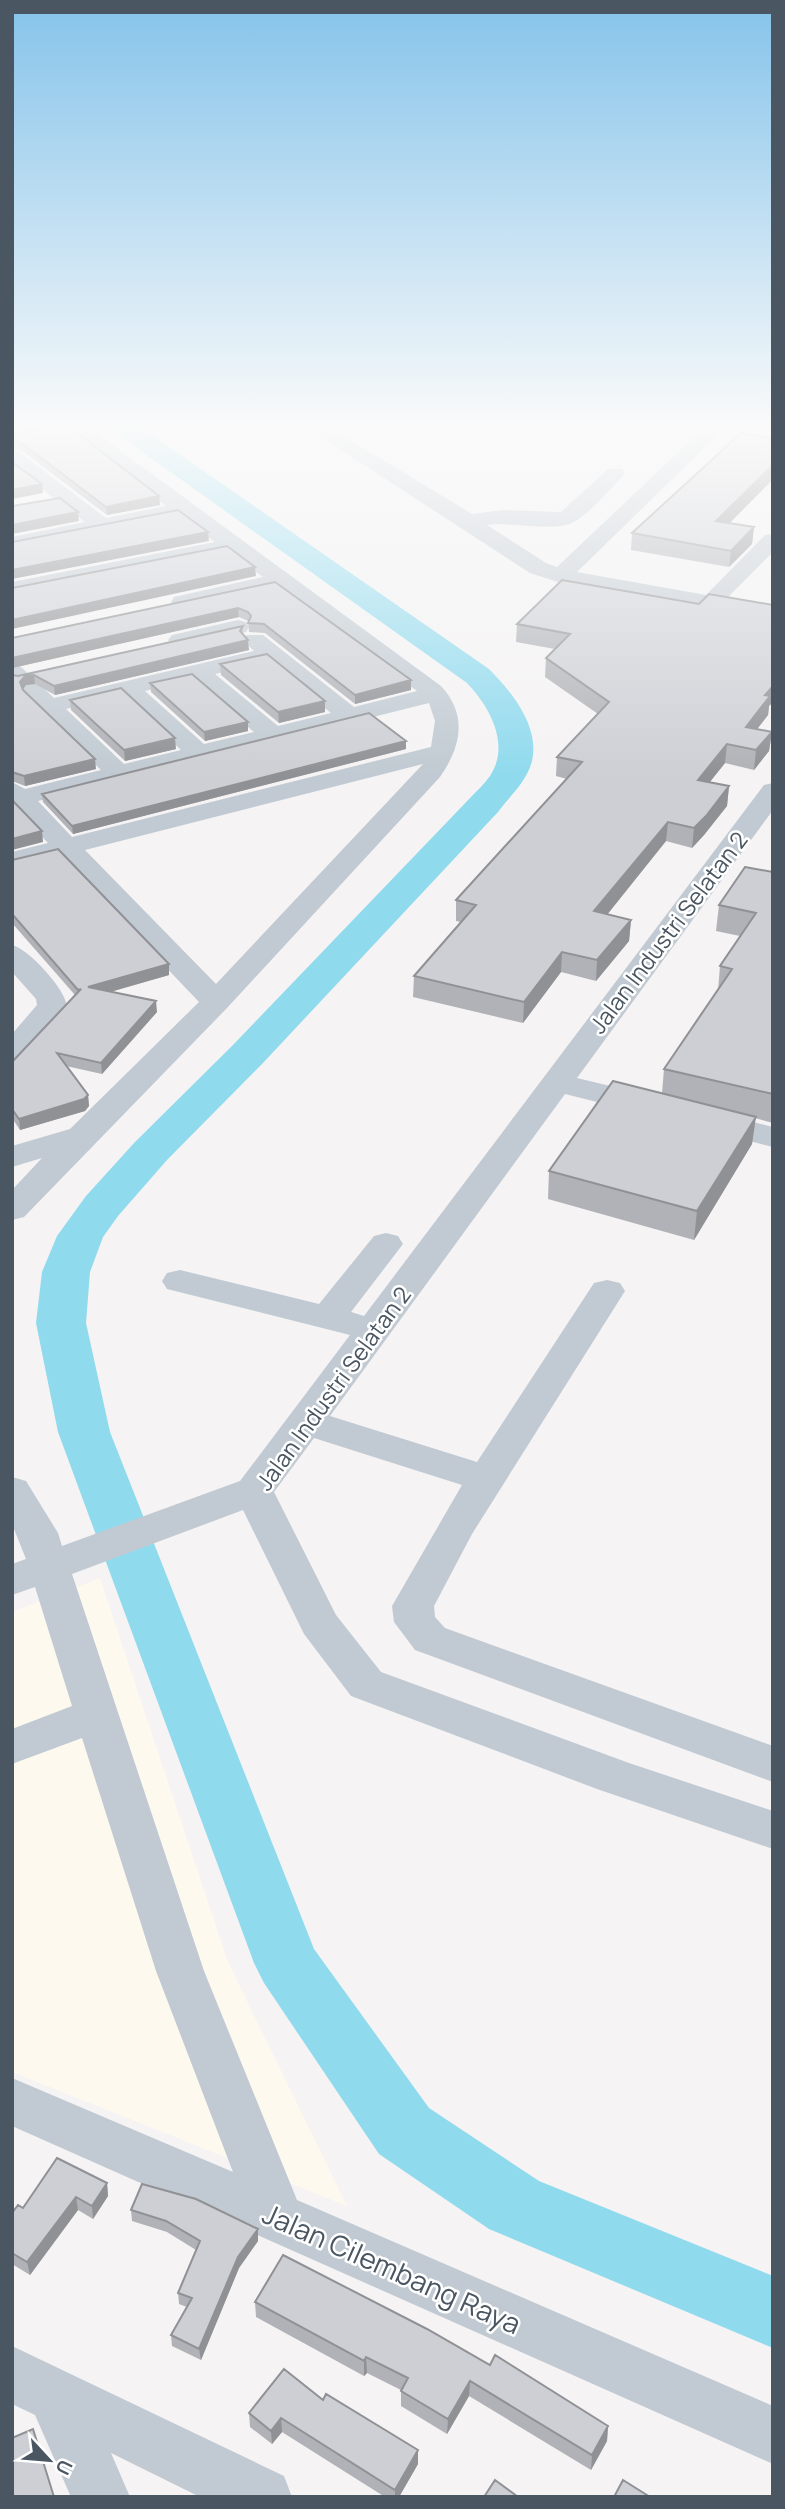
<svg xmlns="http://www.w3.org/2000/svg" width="785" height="2509" font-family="Manrope,sans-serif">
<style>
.commercial{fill:#fdf9ef}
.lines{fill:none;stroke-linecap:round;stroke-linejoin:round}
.river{fill:#90daee;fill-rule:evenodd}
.minor{fill:#c1cad2;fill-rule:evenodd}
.wall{fill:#b0b2b7}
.shaded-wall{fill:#909195}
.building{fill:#cdcfd5;stroke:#909195;stroke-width:2}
.labels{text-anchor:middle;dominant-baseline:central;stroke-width:5;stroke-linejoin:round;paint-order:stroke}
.street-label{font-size:23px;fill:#4a5661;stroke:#fff}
.near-street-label{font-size:28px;fill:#4a5661;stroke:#fff}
</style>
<rect width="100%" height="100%" fill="#f5f3f3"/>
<path class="commercial" d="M100 1578 228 1962 347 2206 12 2072V1612Z"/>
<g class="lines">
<path class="river" d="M106 424H136L489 669C512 692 540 727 532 761 527 781 510 796 498 812L262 1064 167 1160 118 1216 103 1237 90 1272 86 1323 110 1432 314 1949 429 2108 539 2181 773 2276V2348L489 2229 379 2154 264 1983 254 1963 58 1432 36 1323 42 1272 57 1236 86 1196 135 1142 232 1046 472 796C478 790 485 783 490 776 511 744 489 706 467 683L110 429Z"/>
<path class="minor" d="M39 424H84L441 686C468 715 461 747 440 777L227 1008 24 1217 12 1220V1190L42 1158 12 1167V1146L70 1129 199 1002 60 856 12 868V852L48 843 12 805V782L25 789 101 770 12 684V664L20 666 54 698 254 651 243 640 247 635H263L354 707 417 691 276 588 182 609 174 607 171 602 174 597 263 577 228 552 12 596V582L215 542 179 516 12 549V537L85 522 12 466V450L19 452 106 518 166 506 68 430 12 441V429ZM268 662 331 713 278 726 215 674ZM193 680 254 732 204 744 145 691ZM123 696 181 750 124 764 66 709ZM429 703 435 721 431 747 72 837 38 801ZM423 764 216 984 85 850Z
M301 424H324L472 514 503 510 561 512 608 469H622L625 473 622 477C609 490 589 514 574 522 554 533 511 521 487 525L546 563 557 567 708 424H729L577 572 706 595 765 535 773 534V552L727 598 773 606V620L561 583 530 573Z
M238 620 246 622 249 627 246 632 180 647 172 645 168 640 172 635Z
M773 783V810L577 1078 660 1098 665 1105 660 1112 649 1115 565 1094 330 1416 477 1462 594 1283 607 1280 620 1283 625 1291 472 1534 434 1606 435 1617 445 1628 773 1746V1782L415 1650 394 1622 392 1606 462 1485 314 1438 274 1492 336 1615 381 1672 629 1763 773 1811V1849L597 1789 351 1696 304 1634 243 1510 72 1574 204 1971 297 2200 773 2406V2464L12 2126V2078L233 2172 156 1971 82 1738 12 1764V1729L72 1706 35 1587 12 1595V1564L26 1559 12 1524V1477L26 1481 58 1533 62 1546 240 1481 350 1335 167 1289 162 1281 167 1273 180 1270 319 1304 374 1236 386 1233 398 1236 403 1244 351 1312 364 1316 764 785Z
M12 945C29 949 65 989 67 1006L23 1061 12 1063V1034L37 1005 36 999 12 972Z
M706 1110 773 1127V1147L695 1127 690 1120 695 1113Z
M12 2346 284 2476 292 2497H200L111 2453 130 2497H71L35 2415 12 2404Z"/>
</g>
<path class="wall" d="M12 434 159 496 160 505 107 515 21 450 12 448Z
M773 438V479L729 523 754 527 752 544 729 567 631 550 632 533Z
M275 582 411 680V690L355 704 265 633 249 632 248 621 239 617 12 668V638Z
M699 604 773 605V702L769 706 768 715 757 729 772 732 769 751 754 770 725 763 710 782 729 786 727 806 704 835 692 848 666 841 607 915 631 920 629 941 596 981 561 972 523 1023 413 997 414 976 461 922 456 921V900L567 779 556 776 557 757 598 714 545 677 546 658 555 649 516 642 517 624Z
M243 626V635L249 650 55 695 35 684 26 685 23 689 96 769 25 786 12 781V675L18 676Z
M220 664 325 712 279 723 221 675Z
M150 683 248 731 205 741 151 692Z
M70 700 176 749 125 761 71 710Z
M406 749 73 834 43 802 42 794Z
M12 860 169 964V975L110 992 157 1012 102 1074 66 1066 88 1095 89 1106 85 1111 20 1130 12 1118V1062L75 995 12 923Z
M773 872V1123L755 1118 752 1144 694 1240 548 1199 549 1171 662 1093 664 1069 718 991 720 966 740 936 716 931 719 905Z
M107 2183 108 2196 93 2219 78 2210 30 2275 12 2264V2213L23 2208Z
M131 2210 258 2241 239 2268 201 2360 172 2346 171 2335 187 2307 179 2304 178 2293 196 2250 167 2232 132 2221Z
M255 2302 490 2365 608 2426 607 2441 591 2470 469 2396 447 2434 401 2406V2390L367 2373 364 2376 256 2317Z
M323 2400 418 2450V2464L399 2497H385L282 2432 272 2444 250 2427 249 2413Z"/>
<path class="shaded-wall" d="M12 424H33L12 426Z
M773 465V479L715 538 716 521Z
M42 484 43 493 12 499V490Z
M159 496 160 505 107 515 106 507Z
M78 512 79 521 12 534V525Z
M754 527 752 544 729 567 731 551Z
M208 532 209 541 12 579V570Z
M255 567 256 576 12 629V620Z
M238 608 239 617 12 668V658Z
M248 640 249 650 55 695 54 686Z
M34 675 35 684 26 685 21 692 20 682 25 676Z
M411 680V690L355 704V695Z
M773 686V702L769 706 768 715 744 746 746 727 765 695Z
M325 701V712L279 723 278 712Z
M248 722V731L205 741 204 732Z
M772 732 769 751 754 770 756 750Z
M175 738 176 749 125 761 124 750Z
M406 741V749L73 834 72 826Z
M727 744 725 763 696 799 698 780Z
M95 759 96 769 25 786 24 776Z
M729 786 727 806 704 835 692 848 694 828Z
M668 822 666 841 593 932 594 911Z
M42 831 43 842 12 850V839Z
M631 920 629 941 596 981 597 960Z
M562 952 561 972 523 1023 524 1002Z
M169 964V975L89 998 88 987Z
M156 1001 157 1012 102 1074 101 1063Z
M88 1095 89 1106 85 1111 20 1130 19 1119Z
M756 1117 752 1144 694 1240 697 1211Z
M107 2183 108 2196 93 2219 92 2206Z
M76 2197 78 2210 30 2275 27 2262Z
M258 2229V2241L239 2268 201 2360 199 2349 238 2257Z
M366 2357 367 2373 364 2376V2361Z
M470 2381 469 2396 447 2434 448 2419Z
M281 2418 282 2432 272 2444 271 2431Z
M608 2426 607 2441 591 2470 592 2455Z
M418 2450V2464L399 2497H395V2490Z"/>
<path class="building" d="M67 425 159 496 106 507 20 442 12 440V434Z
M741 433 773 438V465L716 521 754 527 731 551 632 533Z
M12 462 42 484 12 490Z
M60 498 78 512 12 525V506Z
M178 510 208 532 12 570V542Z
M227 546 255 567 12 620V588Z
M562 580 699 604 709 594 773 605V686L765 695 770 696 746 727 772 732 756 750 727 744 698 780 729 786 706 816 694 828 668 822 594 911 631 920 597 960 562 952 524 1002 414 976 476 905 456 900 582 762 557 757 609 702 546 658 570 634 517 624Z
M275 582 411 680 355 695 264 624 248 623 251 616 248 612 238 608 12 658V638Z
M243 626 240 631 248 640 54 686 34 675 25 676 20 682 23 690 95 759 24 776 12 772V675L18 676Z
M267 654 325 701 278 712 220 664Z
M192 674 248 722 204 732 150 683Z
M121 688 175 738 124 750 70 700Z
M369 713 406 741 72 826 42 794Z
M12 800 42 831 12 839Z
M58 849 169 964 88 987 156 1001 101 1063 57 1053 88 1095 84 1099 19 1119 12 1109V1062L81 989 78 990 12 914V860Z
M745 867 773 872V1094L664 1069 732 969 720 966 756 913 719 905Z
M613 1081 756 1117 697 1211 549 1171Z
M57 2158 107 2183 92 2206 76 2197 27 2262 12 2253V2213L18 2205 23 2208Z
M142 2184 196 2199 258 2229 238 2257 199 2349 171 2335 192 2298 178 2293 200 2241 166 2221 131 2210Z
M283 2255 427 2329 490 2365 495 2355 608 2426 592 2455 470 2381 448 2419 401 2391 408 2378 366 2357 364 2361 255 2302Z
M284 2369 323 2400 326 2394 418 2450 395 2490 281 2418 271 2431 249 2413Z
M33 2429 54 2497 12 2496V2438Z
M495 2480 518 2497H484Z
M623 2480 650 2497H614Z"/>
<linearGradient id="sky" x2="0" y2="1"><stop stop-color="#85c3ea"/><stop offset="0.55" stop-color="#fafafa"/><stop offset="1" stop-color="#fafafa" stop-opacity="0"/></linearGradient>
<rect width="785" height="775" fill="url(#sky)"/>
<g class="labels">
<g class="street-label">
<text transform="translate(668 932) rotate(-53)">Jalan Industri Selatan 2</text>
<text transform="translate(333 1388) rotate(-54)">Jalan Industri Selatan 2</text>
</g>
<g class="near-street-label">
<text transform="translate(392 2268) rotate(24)">Jalan Cilembang Raya</text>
</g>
</g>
<rect width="785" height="2509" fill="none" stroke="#4a5661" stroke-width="28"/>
<g transform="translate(49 2460) rotate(116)" stroke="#ffffff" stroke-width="5" paint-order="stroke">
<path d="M0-5L12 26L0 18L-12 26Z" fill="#4a5661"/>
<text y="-10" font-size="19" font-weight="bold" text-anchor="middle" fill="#4a5661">U</text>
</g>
</svg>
